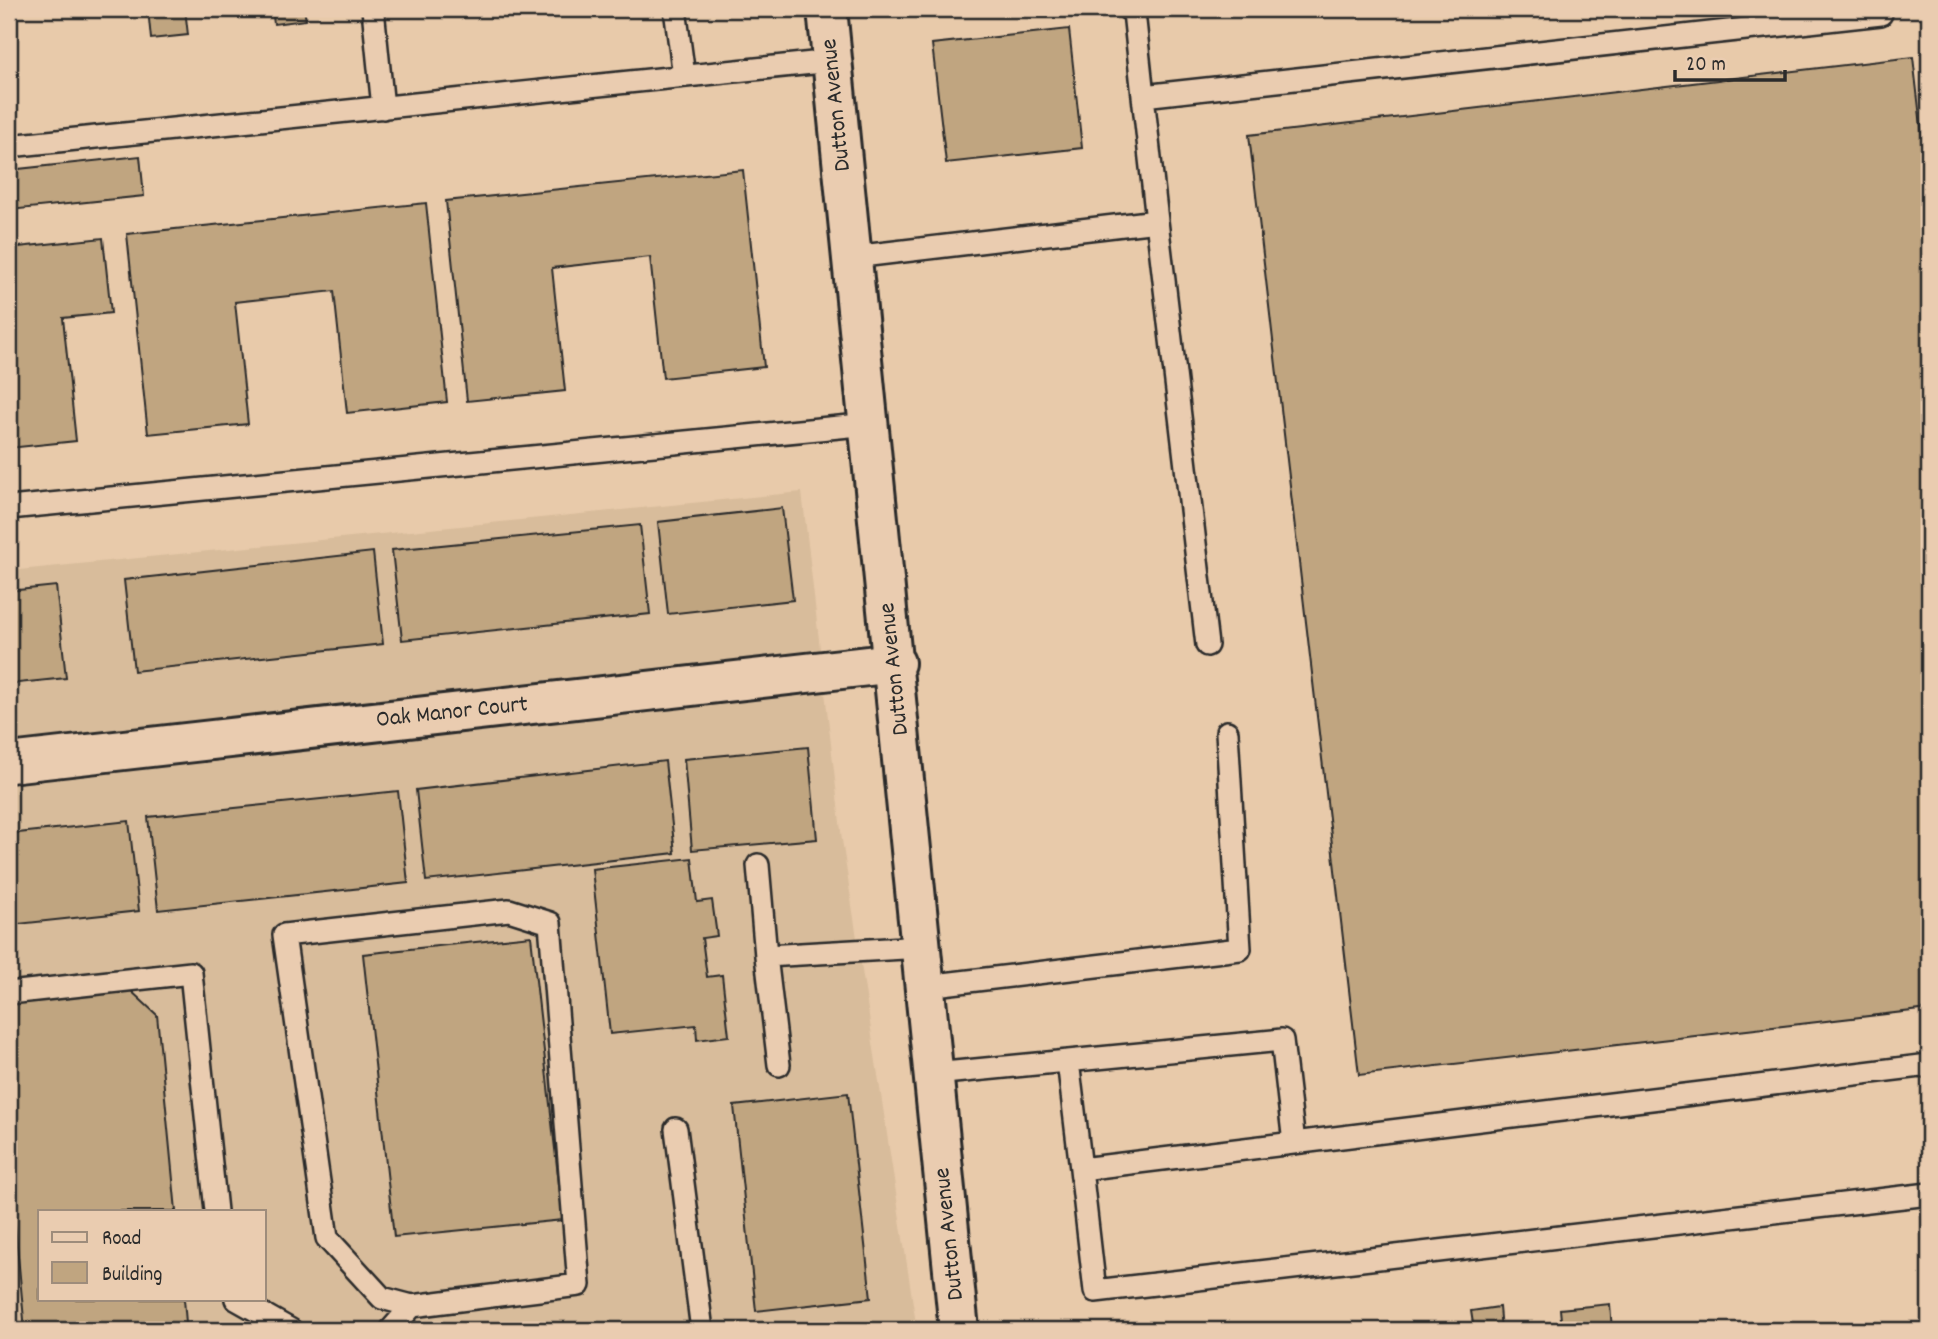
<svg xmlns="http://www.w3.org/2000/svg" width="1938" height="1339" font-family="Dekko,sans-serif">
<style>
.built{fill:#d8bc9b;fill-rule:evenodd}
.building{fill:#c0a580;stroke:#2b2b2b;stroke-width:2}
.lines{fill:none;stroke-linecap:round;stroke-linejoin:round}
.service-casing{stroke:#2b2b2b;stroke-width:26}
.minor-casing{stroke:#2b2b2b;stroke-width:44}
.service{stroke:#eaccb0;stroke-width:21}
.minor{stroke:#eaccb0;stroke-width:38}
.labels{text-anchor:middle;dominant-baseline:central;stroke-width:5;stroke-linejoin:round;paint-order:stroke}
.street-label{font-size:24px;fill:#2b2b2b;stroke:#eaccb0}
</style>
<rect width="100%" height="100%" fill="#e8caaa"/>
<filter id="ink" filterUnits="userSpaceOnUse"><feTurbulence type="fractalNoise" baseFrequency=".0143" numOctaves="2"/><feDisplacementMap in="SourceGraphic" scale="14" xChannelSelector="R" yChannelSelector="G"/><feConvolveMatrix kernelMatrix="1 2 1 2 8 2 1 2 1" color-interpolation-filters="sRGB"/></filter>
<g filter="url(#ink)">
<path class="built" d="M802 492 842 840 917 1330H9V571ZM40 1211H264V1299H40Z"/>
<path class="building" d="M148 9H185L188 35 151 39Z
M272 9H304L306 20 274 24Z
M1069 29 1082 148 946 163 932 44Z
M1913 57 1929 195V1009L1359 1075 1249 135Z
M140 156 144 196 10 210 9 170Z
M743 170 764 367 663 378 650 257 552 268 565 391 467 401 446 201Z
M426 203 447 402 347 413 334 291 235 302 248 424 148 434 127 234Z
M103 238 111 313 63 318 76 441 9 448V248Z
M782 508 793 600 668 614 658 522Z
M640 525 650 614 402 640 392 550Z
M373 552 383 644 134 671 124 580Z
M56 586 66 678 9 684V591Z
M808 747 817 839 692 850 684 759Z
M665 761 675 853 426 881 416 790Z
M398 791 408 883 158 910 148 817Z
M129 821 139 911 9 925V834Z
M692 858 697 902 712 900 717 936 702 938 707 977 722 975 729 1036 697 1040 696 1025 610 1034 592 869Z
M531 936 563 1220 394 1237 363 954Z
M129 989 157 1015 176 1211H40V1299H184L186 1323 180 1330H25L13 1203 9 1204V1001Z
M848 1093 871 1298 756 1311 734 1106Z
M1610 1304 1612 1330H1562L1560 1309Z
M1499 1307 1501 1330H1474L1471 1311Z"/>
<g class="lines">
<g class="service-casing">
<path id="service" d="M373 9 383 108
M675 9 684 76
M1128 9 1134 12 1143 96
M9 146 832 61
M1157 221 1143 96 1881 14
M853 257 1157 221 1207 645
M9 508 870 424
M758 865 766 956
M926 986 1240 949 1227 732
M9 993 191 973 216 1211
M1068 1061 1081 1169
M779 1065 766 956 922 947
M1929 1065 1081 1169 1095 1291 1929 1194
M934 1074 1282 1040 1294 1143
M676 1129 702 1330
M236 1299 291 1330
M391 1330 412 1306 579 1285 550 923 509 910 284 935 327 1238 382 1298 412 1306"/>
</g>
<g class="minor-casing">
<path id="minor" d="M827 9 959 1330
M9 763 895 663"/>
</g>
<use href="#service" class="service"/>
<use href="#minor" class="minor"/>
</g>
</g>
<g class="labels">
<g class="street-label">
<text transform="translate(837 105) rotate(-96)">Dutton Avenue</text>
<text transform="translate(895 669) rotate(-96)">Dutton Avenue</text>
<text transform="translate(452 713) rotate(-6)">Oak Manor Court</text>
<text transform="translate(950 1234) rotate(-96)">Dutton Avenue</text>
</g>
</g>
<rect width="1938" height="1339" fill="none" stroke="#eaccb0" stroke-width="35"/>
<rect x="18" y="18" width="1903" height="1304" fill="none" stroke="#2b2b2b" stroke-width="2.5" filter="url(#ink)"/>
<rect x="38" y="1210" width="228" height="91" fill="#eaccb0" stroke="#9e8c7b" stroke-width="2"/>
<rect x="52" y="1232" width="35" height="10" fill="#eaccb0" stroke="#9e8c7b" stroke-width="2"/>
<text x="102" y="1244" font-size="21" fill="#2b2b2b">Road</text>
<rect x="52" y="1262" width="35" height="21" fill="#c0a580" stroke="#9e8c7b" stroke-width="2"/>
<text x="102" y="1280" font-size="21" fill="#2b2b2b">Building</text>
<path d="M1675 70v10h110v-10" fill="none" stroke="#2b2b2b" stroke-width="3.5"/>
<text x="1686" y="70" font-size="21" fill="#2b2b2b" stroke="#eaccb0" stroke-width="5" paint-order="stroke">20 m</text>
</svg>
